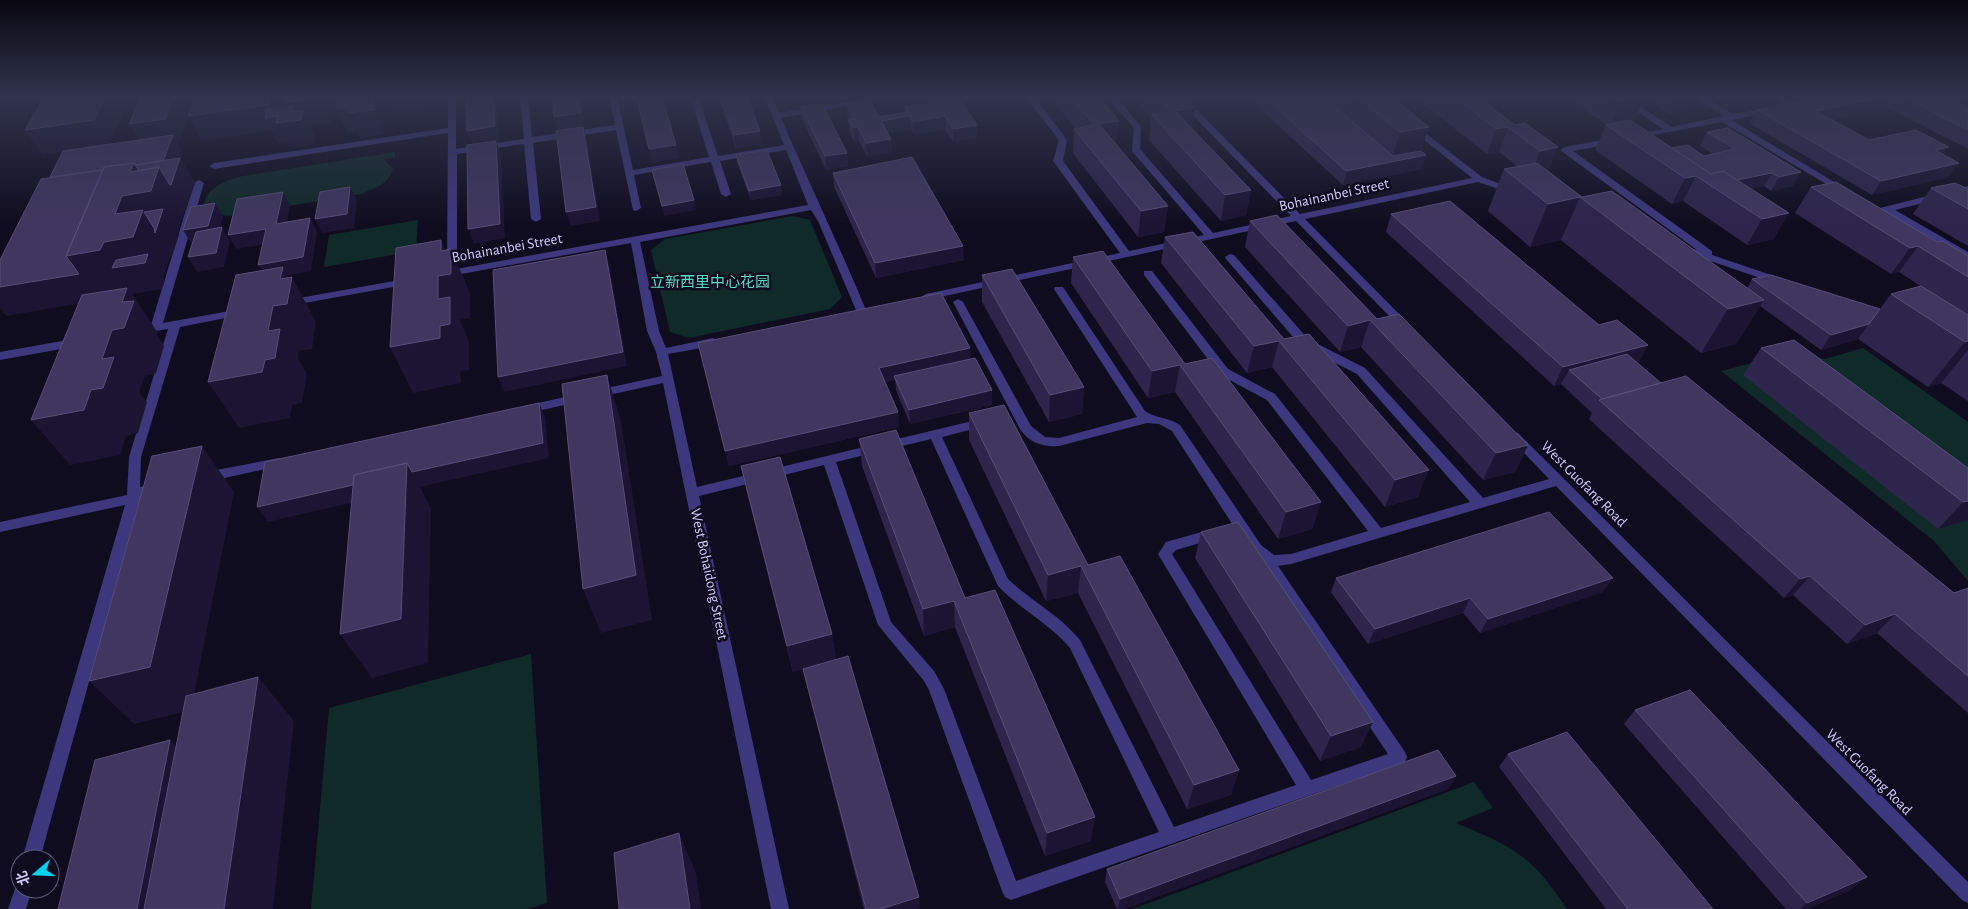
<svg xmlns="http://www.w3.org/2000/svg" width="1968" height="909" font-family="'Alegreya Sans','Noto Sans SC',sans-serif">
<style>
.green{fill:#102929}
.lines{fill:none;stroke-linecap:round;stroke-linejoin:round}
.minor{fill:#3d387d;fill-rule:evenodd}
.wall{fill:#2e254d}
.shaded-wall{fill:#1b1433;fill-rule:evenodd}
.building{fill:#403760;stroke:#574e79}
.labels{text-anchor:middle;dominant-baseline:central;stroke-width:5;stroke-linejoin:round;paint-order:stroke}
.street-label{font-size:15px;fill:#d3cbfe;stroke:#100c1f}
.park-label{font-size:15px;fill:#58ddc1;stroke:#100c1f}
</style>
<rect width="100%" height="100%" fill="#100c1f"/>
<path class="green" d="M395 152V157L384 159 393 169C388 185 375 188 361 194L229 216 219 215 204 205C206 188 224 182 237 177Z
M793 216 810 220 842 297 830 309 689 338 670 332 651 250 665 239Z
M418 220 416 251 324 267 329 235Z
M1863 348 1968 422V581L1934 541 1721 371 1794 352 1825 359Z
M531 654 547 903 527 909H311L329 708Z
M1474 782 1493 808 1456 823C1514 847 1532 856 1567 909H1133Z"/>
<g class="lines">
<path class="minor" d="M448 96H456V149L524 139 520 96H528L532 137 615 125 609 96H617L633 170 709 157 690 96H698L718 156 784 145 764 96H772L779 113 881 96H902L781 118C809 183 839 245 866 310L865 312H857L856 310 818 221 811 210 640 242 659 331 666 348 713 338 719 342 713 346 668 354 697 487 985 418 989 419 991 422 989 425 942 437 1008 579C1031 601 1060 615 1080 640L1174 827 1296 785 1158 554 1166 542 1216 528 1221 529 1223 533 1221 537 1176 550 1172 554 1311 780 1388 754 1266 572 1264 563 1251 553 1172 431 1159 424 1147 423 1059 446C1043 447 1029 443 1020 429L953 302 958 299 963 302 1031 426 1045 437 1059 438 1137 417 1054 289 1055 287H1063L1145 411C1154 418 1169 417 1180 425L1261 545 1274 555 1291 554 1368 531 1267 400 1220 375 1144 275V271H1152L1228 369 1275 394 1381 528 1470 502 1357 374 1300 345 1226 259 1225 257 1230 254 1234 255 1308 339 1365 368 1483 498 1549 479 1508 436 1514 432 1518 433 1968 882V903L1962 900 1556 486 1291 564 1278 566 1405 752 1407 757 1405 762 1011 900 1005 897 1002 891 929 690 924 681 878 625 824 465 699 496 789 909H771L663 383 524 414 518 410 524 406 662 376 656 352 647 331 631 243 445 277 440 274 445 271 808 205 786 150 720 161 731 194 726 197 721 194 711 162 634 175 641 208 636 211 633 210 616 130 533 143 541 219 536 222 531 219 524 144 457 154V266L452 269 447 266 448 133 214 169 209 166 214 163 448 128ZM931 439 998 586C1020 609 1049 623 1070 648L1159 832 1016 881 944 689 934 671 891 622 836 462Z
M1025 96H1034L1067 140 1063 161 1129 251 1204 235 1132 151 1134 128 1106 96H1115L1141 126 1140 149 1213 233 1291 216 1174 96H1183L1300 214 1472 178 1409 128 1408 126 1412 123 1482 177 1519 191 1514 194 1478 182 1305 219 1409 324 1411 326 1405 329 1401 328 1296 221 926 300 922 299 921 297 926 294 1120 253 1053 161 1059 140Z
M1614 96H1624L1672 127 1724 116 1692 96H1703L1733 114 1775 107V111L1731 120 1851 192 1849 194H1843L1722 122 1632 139V135L1663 129Z
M1773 96H1784L1796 105 1789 107Z
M1613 138 1616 139V143L1573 151 1712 251V255L1786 280V284H1778L1681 251V247L1697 250 1560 150 1565 147Z
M199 180 204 183 163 323 241 309 246 312 241 315 180 327 141 457 140 487 157 483 162 485 163 488 162 491 148 494 139 501 40 859H22L125 505 0 532V522L127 495 129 457 168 329 138 334 132 331 134 329 151 325 194 183Z
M1968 186V192L1895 210 1968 252V259L1885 212 1875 213 1862 204 1867 201 1880 208Z
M411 278 415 279V283L288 306 283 303 288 300Z
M79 338 83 339 85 342 83 345 0 360V352Z
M279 458 285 462 283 465 206 482 200 477 206 472Z
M20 882V889H32L26 909H8L17 883Z"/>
</g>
<path class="wall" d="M718 96H747L762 144 736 149Z
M806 96H834L835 102 810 106Z
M929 96H958L977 138 953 142 945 130 914 135 911 129 888 133 892 152 867 156 859 141 855 142 850 133 846 104 879 117 905 113V107L929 103Z
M1049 96H1098L1116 145 1168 206 1164 232 1138 237 1073 153 1074 129 1075 128Z
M1132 96H1184L1195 107 1192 128 1251 190 1246 215 1221 221 1149 140 1151 118Z
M1246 96H1390L1429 127 1421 151 1426 155 1422 169 1343 185Z
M1407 96H1476L1515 125 1558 147 1548 171 1582 197 1747 288 1752 279 1880 309 1891 294 1930 292 1899 272 1891 274 1795 213 1811 187 1968 256V401L1941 383 1928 387 1858 339 1821 350 1760 306 1736 344 1701 353 1561 240 1530 247 1488 211 1504 169 1518 167 1499 152 1487 154 1422 103 1416 104Z
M1565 96H1696L1689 111 1670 115 1644 99 1633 122H1632L1672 148 1704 156 1713 154 1700 146 1707 132 1793 186 1771 191 1764 186 1751 189 1774 239 1747 245 1683 201 1672 204 1595 150 1606 125H1607Z
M1719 96H1755L1753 99 1732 104Z
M1825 96H1945L1968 108V149L1881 104 1877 110 1832 120 1869 140 1944 155 1949 177 1872 195 1749 123 1757 110Z
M1950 96H1968V105Z
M801 107 847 153 848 166 826 170 803 121Z
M736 155 781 185 782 195 751 200 738 165Z
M833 173 964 260 876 278 834 187Z
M1931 188 1968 189V246L1913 214Z
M1391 214 1599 325 1648 345 1638 363 1661 383 1954 593 1968 588V713L1877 633 1847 644 1793 595 1784 598 1589 419 1592 413 1561 384 1554 386 1386 232Z
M1250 221 1528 445 1515 472 1483 480 1361 347 1340 352 1245 247Z
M1165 237 1284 339 1418 497 1385 507 1272 367 1247 373 1161 263Z
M1073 257 1185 364 1321 502 1312 529 1278 539 1175 392 1148 398 1071 283Z
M982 275 1084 387 1082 414 1049 422 982 302Z
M698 343 970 359 992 390V405L910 424 896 390 895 380 885 382 899 427 729 466Z
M1761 348 1968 468V520L1938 529 1743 375Z
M969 413 1088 565 1239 770 1231 795 1187 809 1078 593 1046 601 969 440Z
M859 439 965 598 1091 841 1045 856 955 627 924 636 862 466Z
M741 466 832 634 836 660 920 909H864L809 694 803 669 793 672 747 493Z
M1201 532 1361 747 1320 761 1195 558Z
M1336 578 1603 592 1480 633 1463 613 1368 644 1331 592Z
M1635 710 1851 890 1806 909H1786L1624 724Z
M1508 754 1713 909H1606L1499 767Z
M1456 776 1448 789 1124 909H1117L1105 882 1107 869Z"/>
<path class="shaded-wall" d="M106 96H168L129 102 109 145 42 155 25 130Z
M173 96H184L191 109 271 96H335L331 122 310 125 315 135 313 144 289 148 286 142 277 143 271 130 202 141 188 116 179 144H178L183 153 181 159 195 183 186 210H185L178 233 179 235 171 259 170 257 163 278 165 280 162 289 132 294 158 333 157 335 164 346 156 373 145 376 139 392 147 402 138 433 126 436 120 455 70 465 31 420 102 359 124 296 6 316 0 308V287L66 256 130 172 134 163 144 149 129 124ZM286 105 294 121 282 122Z
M363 96 369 110 374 101 384 125 383 134 359 138 357 132 348 133 336 109Z
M390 96H421L420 110 397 113Z
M493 96H497L499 140 472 144 467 131Z
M578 96H580L585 127H583L587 140 600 221 571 226 566 212 559 131 554 117Z
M809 96H834L835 102 810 106Z
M1419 96H1424L1422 103 1416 104Z
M1679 96H1696L1689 111 1670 115Z
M1736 96H1755L1753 99 1732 104Z
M1644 97 1633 122 1610 126 1620 102Z
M1885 97 1877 110 1808 125 1816 111Z
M1195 107 1192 132 1175 111Z
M910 116 911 129 882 134 881 121Z
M945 116V130L914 135 913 122Z
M1119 121 1116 145 1099 124Z
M977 125V138L953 142V129Z
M858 127 859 141 855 142 853 128Z
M1429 127 1419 157 1426 155 1422 169 1343 185 1346 171 1391 162 1400 132Z
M1508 127 1499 152 1487 154 1496 129Z
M760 131 762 144 736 149 734 135Z
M891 139 892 152 867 156 866 143Z
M496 141 501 154 505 238 474 244 468 229Z
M676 145 679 158 652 163 649 149Z
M1558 147 1548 172 1530 176 1540 151Z
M1949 147 1939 161 1935 150Z
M847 153 848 166 826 170 825 156Z
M1959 163 1949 177 1872 195 1881 181Z
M1801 172 1793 186 1771 191 1779 177Z
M1772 173 1764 186 1725 195 1723 183Z
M1696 176 1683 201 1672 204 1685 178Z
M781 185 782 195 751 200 749 191Z
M350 187 357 201 354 228 322 233 315 219Z
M1251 190 1246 215 1221 221 1225 195Z
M283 192 290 206 284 238 276 224Z
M1580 197 1561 240 1530 247 1548 204Z
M694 200 696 210 664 216 662 206Z
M215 203 223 217 216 241 192 245 183 230Z
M1168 206 1164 232 1138 237 1141 211Z
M1789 213 1774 239 1747 245 1762 219Z
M310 218 317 232 311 271 287 276 291 282 292 277 316 322 312 349 299 351 298 359 307 374 302 403 292 405 290 418 239 428 208 382 268 331 273 306 280 279H266L258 265Z
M222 227 230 242 224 267 197 272 188 257Z
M266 229 274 243 236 249 228 235Z
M441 240 451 265V249L470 293V318L460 320 469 342V370L460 371 461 383 413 393 390 347 438 299V276Z
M963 246 964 260 876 278 875 263Z
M1918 246 1899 272 1891 274 1910 248Z
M605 250 609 264 627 366 504 392 498 377Z
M1764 300 1736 344 1701 353 1728 309Z
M1370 320 1361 347 1340 352 1348 326Z
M1869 324 1858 339 1821 350 1831 335Z
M1279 341 1272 367 1247 373 1254 346Z
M1968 341V350L1941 383 1928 387 1965 342Z
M1648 345 1638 364 1569 370 1561 384 1554 386 1563 367Z
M970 348 971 363 894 376 895 380 880 383 879 368Z
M1180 365 1175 392 1148 398 1152 371Z
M607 375 621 421 652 620 601 633 583 589Z
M1084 387 1082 414 1049 422 1050 395Z
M992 390V405L910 424 909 410Z
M539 403 545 417 549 458 420 487 431 509 428 663 372 678 340 634 406 490 268 522 257 507 407 463Z
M898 412 899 427 729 466 725 451Z
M1528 445 1515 472 1483 480 1496 453Z
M202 446 234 492 191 710 134 724 89 681Z
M1429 470 1418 497 1385 507 1395 480Z
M1968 501V520L1938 529 1963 502Z
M1321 502 1312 529 1278 539 1286 512Z
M1081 566 1078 593 1046 601 1048 575Z
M1810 576 1793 595 1784 598 1800 579Z
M1613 578 1603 592 1480 633 1488 619Z
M1470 598 1463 613 1368 644 1375 629Z
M954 601 955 627 924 636 923 609Z
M1895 614 1877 633 1847 644 1865 625Z
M832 634 836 660 793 672 787 646Z
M258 677 294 721 273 909H224Z
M1373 722 1361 747 1320 761 1331 736Z
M170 740 184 754 155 909H137Z
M1239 770 1231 795 1187 809 1194 785Z
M1456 776 1448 789 1124 909H1118L1120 899Z
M1095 817 1091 841 1045 856 1047 833Z
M679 833 696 873 701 909H690Z
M1867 877 1851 890 1806 909H1800L1807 903Z
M919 897 920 909H881Z"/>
<path class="building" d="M45 96H106L94 120 25 130Z
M141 96H173L165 119 129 124Z
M195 96H271L269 105 188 116Z
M286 96H320V98L285 103Z
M363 96 362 103 374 101 373 110 349 113V107L336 109 338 100Z
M466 96H493L495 126 467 131Z
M552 96H578L581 113 554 117Z
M636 96H662L676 145 649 149Z
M720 96H747L760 131 734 135Z
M932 96H958L977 125 953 129 945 116 913 122 910 116 881 121 891 139 866 143 858 127 853 128 849 120 854 119 846 104 870 101 879 117 908 112 905 107 936 102Z
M1070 96H1098L1119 121 1099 124 1168 206 1141 211 1074 129 1094 125Z
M1157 96H1184L1195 107 1175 111 1251 190 1225 195 1152 115 1172 112Z
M1263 96H1322L1393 156 1421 151 1426 155 1346 171Z
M1356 96H1390L1429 127 1400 132Z
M1453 96H1476L1515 125 1525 123 1558 147 1540 151 1508 127 1496 129Z
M1612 96H1643L1644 97 1620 102Z
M1825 96H1884L1885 97 1816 111 1869 140 1916 130 1949 147 1935 150 1959 163 1881 181 1757 110Z
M1901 96H1945L1968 108V130Z
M822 104 847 153 825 156 801 107Z
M293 106 291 112 303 110 301 120 276 123 278 116 265 118 267 109Z
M1630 120 1711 174 1723 171 1789 213 1762 219 1696 176 1685 178 1606 125Z
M583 127 596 207 566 212 556 131Z
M1728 128 1801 172 1779 177 1772 173 1737 180 1723 171 1711 174 1672 148 1688 145 1704 156 1735 149 1707 132Z
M173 135 163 161 135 165 134 163 104 167 103 170 50 177 63 151Z
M496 141 500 224 468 229 467 145Z
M767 150 781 185 749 191 736 155Z
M912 157 963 246 875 263 833 173Z
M180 158 171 185H170L159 167 139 171 135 165Z
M134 163 130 172 159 167 151 191 122 196 115 214 143 210 133 237 104 242 100 250 66 256 104 167Z
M1537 163 1582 197 1612 191 1764 300 1728 309 1580 197 1548 204 1504 169Z
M683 164 694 200 662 206 652 170Z
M103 170 66 256 79 274 0 287V260L41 179Z
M1836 182 1937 242 1943 241 1968 256V277L1918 246 1910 248 1811 187Z
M1955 183 1968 189V209L1931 188Z
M350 187 347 214 315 219 320 192Z
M283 192 276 224 310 218 303 257 258 265 266 229 228 235 237 199Z
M1450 201 1599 325 1617 320 1648 345 1563 367 1391 214Z
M215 203 208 226 183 230 191 207Z
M163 209 155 233 154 228 144 212Z
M1277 215 1377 319 1399 314 1528 445 1496 453 1370 320 1348 326 1250 221Z
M222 227 216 253 188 257 196 232Z
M1193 232 1284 339 1309 334 1429 470 1395 480 1279 341 1254 346 1165 237Z
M441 240V251L451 249V274L438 276V299L450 297V324L440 326V338L390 347 396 248Z
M605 250 623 352 498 377 493 270Z
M1103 251 1185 364 1212 358 1321 502 1286 512 1180 365 1152 371 1073 257Z
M148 254 145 263 112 268 116 260Z
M283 267 280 279 292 277 287 304 273 306 268 331 280 329 275 358 265 360 262 372 208 382 236 275Z
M1012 269 1084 387 1050 395 982 275Z
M1771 275 1880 309 1869 324 1831 335 1752 279Z
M1921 286 1968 315V341L1965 342 1891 294Z
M127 288 122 302 134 301 124 328 112 330 102 359 114 357 103 388 91 390 84 410 31 420 82 295Z
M941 293 970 348 879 368 898 412 725 451 698 343Z
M1794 340 1968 468V501L1963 502 1761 348Z
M1627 354 1661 383 1602 399 1569 370Z
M975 358 992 390 909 410 894 376Z
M607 375 636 575 583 589 562 384Z
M1686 376 1954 593 1968 588V676L1895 614 1865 625 1810 576 1800 579 1599 400Z
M539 403 543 443 412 472 407 463 354 475 353 485 257 507 265 462Z
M1004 405 1088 565 1120 556 1239 770 1194 785 1081 566 1048 575 969 413Z
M896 430 965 598 995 590 1095 817 1047 833 954 601 923 609 859 439Z
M202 446 150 667 89 681 152 456Z
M780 457 832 634 787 646 741 466Z
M407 463 401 619 340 634 354 475Z
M1549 512 1613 578 1488 619 1470 598 1375 629 1336 578Z
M1238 522 1373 722 1331 736 1201 532Z
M848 656 919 897 881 909H866L803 669Z
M258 677 224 909H144L186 696Z
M1690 690 1867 877 1807 903 1635 710Z
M1567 732 1713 909H1628L1508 754Z
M170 740 137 909H58L95 760Z
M1438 750 1456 776 1120 899 1107 869Z
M679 833 690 909H619L614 853Z"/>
<linearGradient id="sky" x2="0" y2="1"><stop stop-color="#090711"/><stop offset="0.43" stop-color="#31344d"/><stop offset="1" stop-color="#31344d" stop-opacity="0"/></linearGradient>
<rect width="1968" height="224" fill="url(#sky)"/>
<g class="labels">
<g class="street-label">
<text transform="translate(1334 195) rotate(-12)">Bohainanbei Street</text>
<text transform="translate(507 248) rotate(-10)">Bohainanbei Street</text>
<text transform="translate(1584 484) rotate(45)">West Guofang Road</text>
<text transform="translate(709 574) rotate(78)">West Bohaidong Street</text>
<text transform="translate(1869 772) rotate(45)">West Guofang Road</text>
</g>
<g class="park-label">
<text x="710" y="282">立新西里中心花园</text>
</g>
</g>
<g transform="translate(35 874) rotate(251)"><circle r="24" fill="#100c1f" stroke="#5e5878"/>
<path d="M0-4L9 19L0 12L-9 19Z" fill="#02d1f3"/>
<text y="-8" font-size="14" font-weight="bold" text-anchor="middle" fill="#d3cbfe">北</text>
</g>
</svg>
